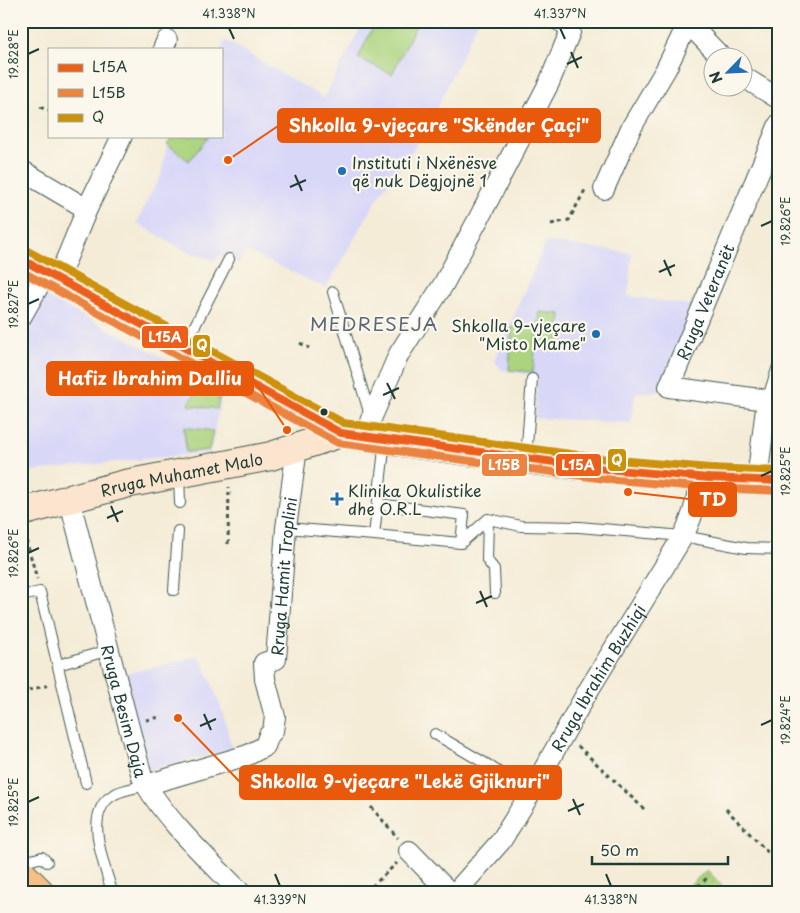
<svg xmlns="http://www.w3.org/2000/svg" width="800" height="913" font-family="'Playpen Sans',sans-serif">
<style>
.built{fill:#d8d7f8}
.grass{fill:#acd47f;stroke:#66885a}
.park{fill:url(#park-dots);stroke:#66885a}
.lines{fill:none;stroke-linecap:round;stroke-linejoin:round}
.lane-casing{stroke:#3f574c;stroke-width:12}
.street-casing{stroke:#3f574c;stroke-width:22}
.secondary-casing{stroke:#3f574c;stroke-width:30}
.primary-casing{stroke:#3f574c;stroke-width:30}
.path{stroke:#3f574c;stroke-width:3;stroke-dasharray:4 4;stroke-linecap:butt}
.lane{stroke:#fff;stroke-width:10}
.street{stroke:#fff;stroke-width:20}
.secondary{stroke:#fbe5cf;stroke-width:28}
.primary{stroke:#f5bf86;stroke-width:28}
.bus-1-casing{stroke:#fbf7ec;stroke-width:11}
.bus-2-casing{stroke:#fbf7ec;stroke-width:11}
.bus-3-casing{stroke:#fbf7ec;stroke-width:11}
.bus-1{stroke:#eb5f1a;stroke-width:8}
.bus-2{stroke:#eb8341;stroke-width:8}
.bus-3{stroke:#cc910a;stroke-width:8}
.ticks{fill:none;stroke:#1f3d34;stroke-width:2}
.poi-dot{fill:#1f6fb2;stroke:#fbf7ec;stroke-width:2}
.bus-dot{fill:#1f3d34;stroke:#fbf7ec;stroke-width:2}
.labels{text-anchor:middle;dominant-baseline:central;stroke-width:4.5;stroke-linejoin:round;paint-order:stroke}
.poi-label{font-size:16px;fill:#1f3d34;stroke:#fbf7ec;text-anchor:start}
.street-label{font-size:16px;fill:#1f3d34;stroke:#fbf7ec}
.quarter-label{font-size:19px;letter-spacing:1px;fill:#5c6778;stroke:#fbf7ec}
.leader{fill:none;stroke:#e8590c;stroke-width:2}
.callout-dot{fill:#e8590c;stroke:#fbf7ec;stroke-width:2}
.callout{fill:#e8590c;stroke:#e8590c;stroke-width:2}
.callout-label{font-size:18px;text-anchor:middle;font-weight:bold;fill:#fff}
.line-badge{stroke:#fbf7ec;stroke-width:2}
.badge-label{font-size:14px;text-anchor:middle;font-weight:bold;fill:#fff}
.neatline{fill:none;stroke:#1f3d34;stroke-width:2}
.ticks-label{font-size:12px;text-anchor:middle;fill:#1f3d34}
</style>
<defs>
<pattern id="park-dots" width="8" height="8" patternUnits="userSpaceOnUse" patternTransform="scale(1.25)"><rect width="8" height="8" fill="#acd47f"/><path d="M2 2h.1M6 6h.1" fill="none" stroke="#8bad69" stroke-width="1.8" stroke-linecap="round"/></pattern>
</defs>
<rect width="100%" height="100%" fill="#fbf7ec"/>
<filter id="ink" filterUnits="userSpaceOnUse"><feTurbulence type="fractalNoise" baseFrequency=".02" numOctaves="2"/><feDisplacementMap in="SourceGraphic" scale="10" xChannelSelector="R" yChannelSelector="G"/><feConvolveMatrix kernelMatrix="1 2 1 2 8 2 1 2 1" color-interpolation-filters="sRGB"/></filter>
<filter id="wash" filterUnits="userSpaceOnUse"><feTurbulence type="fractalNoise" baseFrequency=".0096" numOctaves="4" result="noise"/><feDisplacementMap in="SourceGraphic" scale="20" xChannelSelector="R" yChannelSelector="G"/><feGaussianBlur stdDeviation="1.12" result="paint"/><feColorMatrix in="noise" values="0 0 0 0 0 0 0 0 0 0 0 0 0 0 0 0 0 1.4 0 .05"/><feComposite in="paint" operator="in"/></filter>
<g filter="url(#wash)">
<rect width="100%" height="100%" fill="#f4ecd7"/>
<path class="built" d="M364 21H478L436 110 413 150 382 191 326 288 246 251 239 264 221 256 216 260 209 259 198 254 193 255 137 223 147 200 161 175 167 144 173 136H221V49L225 40 324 98Z
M546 242 632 253 628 296 697 306 659 391 635 393 631 423 534 418 538 376 502 370 494 361Z
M45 296 223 389 210 452 23 472 21 462V339Z
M199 656 210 679 223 713 232 750 144 771 121 675Z"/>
<path class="grass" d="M376 21H418L392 74 358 58Z
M173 136H209L189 161 167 144Z
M540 312 561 314 558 350 536 347Z
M512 327 537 329 533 372 509 370Z
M204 380 221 390 217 409 188 405Z
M184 427 213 431 209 450 186 452Z"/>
<path class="park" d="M707 870 723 887 718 892H683Z"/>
</g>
<g filter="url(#ink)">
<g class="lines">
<g class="lane-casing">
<path id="lane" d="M549 21 570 32 577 21
M333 292 370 415
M184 347 229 259
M767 400 779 363
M526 458 532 379
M179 474 180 503
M378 504 464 515 461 543 488 519
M488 519 521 526 579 527 683 536 746 548 779 549
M488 519 487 560 494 569 495 593
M286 528 374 535 385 441
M374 535 461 543
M174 590 178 531
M21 596 40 592 86 783
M58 665 109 650
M435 734 488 765 530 794
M21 863 42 857 47 862
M112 892C105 865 81 811 115 794 124 789 136 788 146 785"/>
</g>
<g class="street-casing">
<g id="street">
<path d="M163 49 167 40"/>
<path d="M742 76 779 99"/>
<path d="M21 170 87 209"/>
<path d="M604 189 631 128 666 69 688 23 722 58"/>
<path d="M58 279 87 209 122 136"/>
<path d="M21 317 46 273"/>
<path d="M365 437 371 419 399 354 443 285 480 216 549 83 570 32"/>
<path id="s1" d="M757 480 767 400 669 387 779 124"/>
<path id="s2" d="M69 498 142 777C161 816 209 860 240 892"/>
<path id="s3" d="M146 785 248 755 265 746 269 735 273 731 275 717 265 679 264 663 276 659 286 528 297 448"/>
<path d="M409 851 449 892"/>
<path id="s4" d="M456 892 501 841 530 794 588 691 683 536C693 517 698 499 699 478"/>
</g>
</g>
<g class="secondary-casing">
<g id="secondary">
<path d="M21 259 341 433C394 442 449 448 503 456 594 469 686 478 779 481"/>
<path id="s5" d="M21 512 125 484 271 456 341 433"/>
</g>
</g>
<g class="primary-casing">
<path id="primary" d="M21 873 40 892"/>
</g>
<path class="path" d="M40 107 49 111
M551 224 569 220 585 190
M300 343 309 348
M24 532 37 579
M228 544 229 487
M21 692 49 685
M146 720 160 717
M578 746 644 809
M371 807 398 838
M726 809 779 864
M366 892 397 863
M692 892 708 877"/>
<use href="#lane" class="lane"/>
<use href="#street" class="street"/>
<use href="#secondary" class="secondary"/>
<use href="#primary" class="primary"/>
<g class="bus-1-casing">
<path id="bus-1" d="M21 259 341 433 606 469 709 478 779 481"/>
</g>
<g class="bus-2-casing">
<path id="bus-2" d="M21 271 338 443 605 479 709 488 779 491"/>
</g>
<g class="bus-3-casing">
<path id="bus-3" d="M26 250 344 423 607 459 710 468 779 471"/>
</g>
<use href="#bus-1" class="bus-1"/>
<use href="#bus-2" class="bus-2"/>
<use href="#bus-3" class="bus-3"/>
</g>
</g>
<path class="ticks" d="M229 28 234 39M560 28 565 39M571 52 578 68M28 54 39 49M567 64 582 57M295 175 302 191M290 187 306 180M761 226 772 221M664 260 671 276M659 272 675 265M28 304 39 299M387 383 395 399M383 395 399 388M761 476 772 471M111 506 118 522M107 518 123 511M28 553 39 548M480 591 487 607M476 603 492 596M204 714 211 730M761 725 772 720M200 726 216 719M573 799 580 815M28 802 39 797M568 811 584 804M275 874 280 886M606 874 611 886"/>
<g class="poi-dot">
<circle cx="342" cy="171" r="5"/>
<circle cx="596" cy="334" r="5"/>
<path d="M334.5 491.5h5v5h5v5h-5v5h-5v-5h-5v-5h5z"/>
</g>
<circle class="bus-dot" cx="324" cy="412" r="4.5"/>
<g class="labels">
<g class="poi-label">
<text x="352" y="162">Instituti i Nxënësve<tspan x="352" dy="18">që nuk Dëgjojnë 1</tspan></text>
<text x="586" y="325" text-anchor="end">Shkolla 9-vjeçare<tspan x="586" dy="18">"Misto Mame"</tspan></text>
<text x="348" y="490">Klinika Okulistike<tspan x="348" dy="18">dhe O.R.L</tspan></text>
</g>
<g class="street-label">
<text stroke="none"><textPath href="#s1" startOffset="272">Rruga Veteranët</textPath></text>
<text stroke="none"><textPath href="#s5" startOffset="165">Rruga Muhamet Malo</textPath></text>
<text stroke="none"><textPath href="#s3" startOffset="308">Rruga Hamit Troplini</textPath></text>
<text stroke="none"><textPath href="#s4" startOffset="258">Rruga Ibrahim Buzhiqi</textPath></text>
<text stroke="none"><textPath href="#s2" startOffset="220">Rruga Besim Daja</textPath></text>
</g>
<g class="quarter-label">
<text x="374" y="323">MEDRESEJA</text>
</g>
</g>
<path class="leader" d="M228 160L278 126M287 430L253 379M628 492L689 499M178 718L240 782"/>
<g class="callout-dot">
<circle cx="228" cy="160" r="5"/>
<circle cx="287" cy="430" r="5"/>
<circle cx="628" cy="492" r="5"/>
<circle cx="178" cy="718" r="5"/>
</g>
<g class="callout">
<rect x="278" y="109" width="322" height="33" rx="5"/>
<rect x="47" y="362" width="206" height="33" rx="5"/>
<rect x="689" y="483" width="47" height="33" rx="5"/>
<rect x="240" y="766" width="321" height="33" rx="5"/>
</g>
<g class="callout-label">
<text x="439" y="132">Shkolla 9-vjeçare "Skënder Çaçi"</text>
<text x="150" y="385">Hafiz Ibrahim Dalliu</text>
<text x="713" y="506">TD</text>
<text x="400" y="788">Shkolla 9-vjeçare "Lekë Gjiknuri"</text>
</g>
<g class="line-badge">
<rect x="141" y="325" width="48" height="24" rx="5" fill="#eb5f1a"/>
<rect x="192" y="334" width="19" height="24" rx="5" fill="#cc910a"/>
<rect x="607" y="448" width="20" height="24" rx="5" fill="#cc910a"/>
<rect x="555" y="453" width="47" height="24" rx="5" fill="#eb5f1a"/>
<rect x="481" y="453" width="47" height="24" rx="5" fill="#eb8341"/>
</g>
<g class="badge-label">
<text x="165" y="342">L15A</text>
<text x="202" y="350">Q</text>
<text x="617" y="465">Q</text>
<text x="578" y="470">L15A</text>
<text x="504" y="470">L15B</text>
</g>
<rect width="800" height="913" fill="none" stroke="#fbf7ec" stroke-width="55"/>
<rect x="48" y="48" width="175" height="90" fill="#fbf7ec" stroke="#a3ada2"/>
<rect x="58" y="64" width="25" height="8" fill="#eb5f1a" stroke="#a3ada2"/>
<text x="92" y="72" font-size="15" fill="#1f3d34">L15A</text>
<rect x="58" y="89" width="25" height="8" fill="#eb8341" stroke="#a3ada2"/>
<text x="92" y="98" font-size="15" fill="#1f3d34">L15B</text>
<rect x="58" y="114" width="25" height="8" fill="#cc910a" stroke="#a3ada2"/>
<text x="92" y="122" font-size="15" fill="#1f3d34">Q</text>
<g transform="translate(728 72) rotate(246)"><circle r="24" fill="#fbf7ec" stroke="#a3ada2"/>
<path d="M0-4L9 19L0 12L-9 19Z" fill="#1f6fb2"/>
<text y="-8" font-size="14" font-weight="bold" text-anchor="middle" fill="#1f3d34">N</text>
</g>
<path d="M592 856v8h136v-8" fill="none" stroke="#1f3d34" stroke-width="2.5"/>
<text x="600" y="856" font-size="15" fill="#1f3d34" stroke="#fbf7ec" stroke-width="4" paint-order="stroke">50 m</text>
<rect x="28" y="28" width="744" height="858" class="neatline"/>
<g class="ticks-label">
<text x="229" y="18">41.338°N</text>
<text x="560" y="18">41.337°N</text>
<text transform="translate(14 54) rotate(-90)" y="4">19.828°E</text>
<text transform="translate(786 221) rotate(-90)" y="4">19.826°E</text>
<text transform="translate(14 304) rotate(-90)" y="4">19.827°E</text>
<text transform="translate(786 471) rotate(-90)" y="4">19.825°E</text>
<text transform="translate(14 553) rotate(-90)" y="4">19.826°E</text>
<text transform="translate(786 720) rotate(-90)" y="4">19.824°E</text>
<text transform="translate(14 802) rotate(-90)" y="4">19.825°E</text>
<text x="280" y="904">41.339°N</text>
<text x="611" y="904">41.338°N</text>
</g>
</svg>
